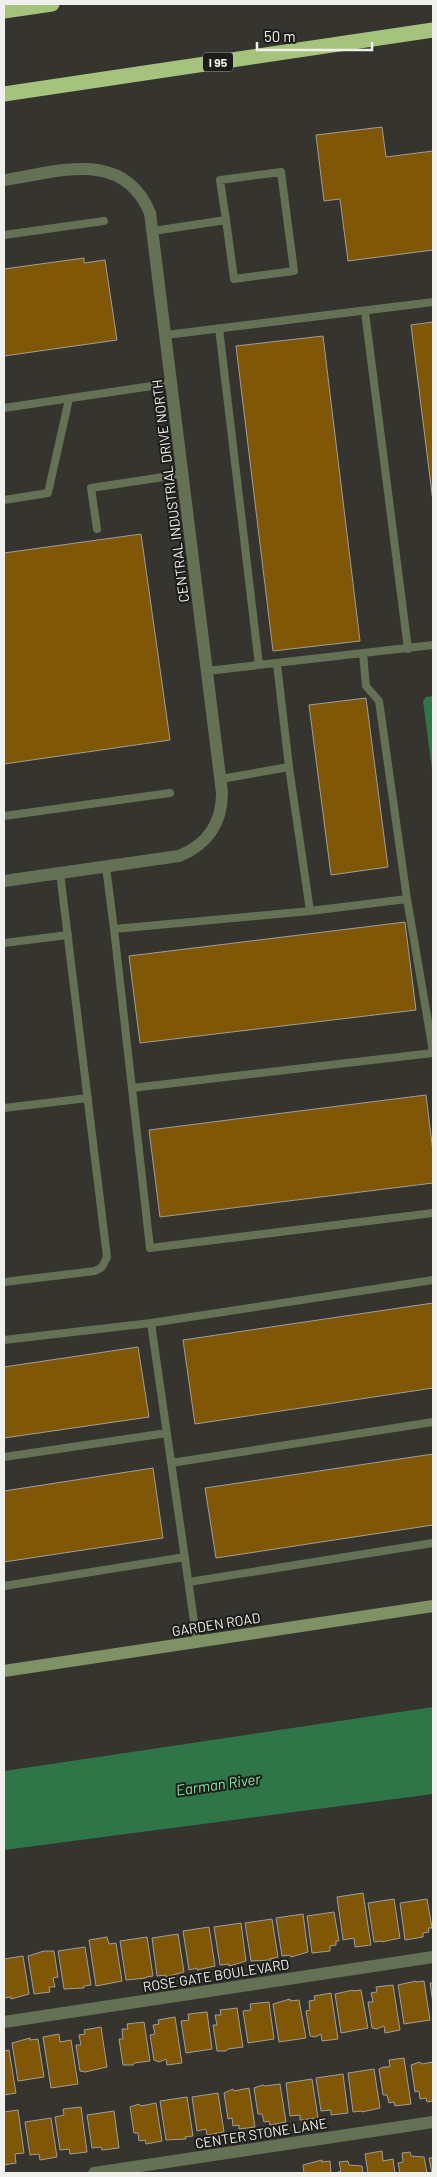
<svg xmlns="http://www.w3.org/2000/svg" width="437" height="2177" font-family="Barlow,sans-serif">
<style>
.water{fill:#2e7548}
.building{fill:#805707;stroke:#a29e98}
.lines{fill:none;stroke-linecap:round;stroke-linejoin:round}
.lane{stroke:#647154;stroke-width:8}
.street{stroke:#647154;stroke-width:12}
.secondary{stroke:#7f9265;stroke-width:12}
.highway{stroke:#a5c37d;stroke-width:15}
.labels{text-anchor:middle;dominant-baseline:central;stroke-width:4;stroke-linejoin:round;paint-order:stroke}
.shield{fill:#1c1c19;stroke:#b0b0ad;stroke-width:1}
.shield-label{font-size:12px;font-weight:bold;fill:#f0f0ec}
.street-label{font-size:14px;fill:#f0f0ec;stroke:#1c1c19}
.water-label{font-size:15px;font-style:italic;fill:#82e2a1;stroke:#1c1c19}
</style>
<rect width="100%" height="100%" fill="#35342f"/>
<path class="water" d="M433 696V777L423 701 426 697Z
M433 1707V1794L4 1850V1771Z"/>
<path class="building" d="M382 127 386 157 433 151V250L348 261 340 199 324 201 316 135Z
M84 258V263L105 260 117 340 4 356V269Z
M433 322V502L411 325Z
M323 336 360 641 273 651 236 346Z
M141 534 170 740 4 764V553Z
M366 698 388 867 331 875 309 705Z
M405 922 416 1010 140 1043 129 956Z
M426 1095 433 1152V1183L160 1217 149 1130Z
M433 1303V1388L195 1424 183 1340Z
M138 1347 149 1417 4 1438V1367Z
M433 1454V1525L216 1558 205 1488Z
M153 1468 163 1538 4 1562V1491Z
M363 1893 371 1945 355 1947 354 1938 343 1940 337 1897Z
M394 1899 400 1938 382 1942V1941L374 1942 368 1903Z
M427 1899 432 1928H428L429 1932 423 1933V1937L405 1940 400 1903Z
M334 1912 339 1941H336V1945L330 1946V1951L312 1953 307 1916Z
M303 1914 308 1952 291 1957 290 1955 282 1956 276 1918Z
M272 1919 278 1957 270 1959 271 1960 251 1961 245 1923Z
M241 1923 246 1961 229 1966V1964L220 1965 214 1927Z
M209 1927 215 1966 197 1970V1968L189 1970 183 1931Z
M178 1934 184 1972 166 1977V1975L157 1976 152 1938Z
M107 1937 109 1944 116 1943 122 1981 96 1986 89 1940Z
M147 1937 153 1976 146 1977V1978L126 1980 120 1941Z
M85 1947 91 1985 84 1986V1988L64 1989 58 1951Z
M44 1951H54L58 1977 53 1978 55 1987H49L50 1992 34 1994 28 1956Z
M23 1956 29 1994 11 1999V1997L4 1998V1959Z
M416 1981V1982L424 1981 430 2020 404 2024 398 1985Z
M430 1983H433V2003Z
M393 1985 400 2030 385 2033 384 2026 377 2029 372 2028 368 2002H373L371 1993 377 1992 376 1987Z
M353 1990V1991L361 1990 368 2028 341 2033 335 1994Z
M331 1993 338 2039 322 2041 321 2034 315 2037 310 2036 306 2011 310 2010 309 2001 315 2000 314 1996Z
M290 1999V2001L299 2000 306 2038 279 2042 273 2004Z
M269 2002 274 2039 248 2043 243 2011 251 2010 250 2004Z
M237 2008 243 2047 228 2049 226 2051H217L213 2025H217L215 2015H221L220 2010Z
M207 2012 212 2049 186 2053 181 2021 189 2020 188 2014Z
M175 2017 182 2063 167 2065 166 2059 159 2062 154 2060 150 2035 155 2034 153 2025 159 2024 158 2020Z
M144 2022 150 2061 134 2063 133 2065H123L119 2039H123L122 2029H128L127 2024Z
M101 2027 107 2067 85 2072 80 2071 76 2045H81L79 2035 85 2034 84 2030Z
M59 2034 60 2042 71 2040 78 2084 51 2088 43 2037Z
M30 2038V2040L38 2039 44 2077 18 2081 12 2043Z
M9 2050 16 2093 4 2095V2051Z
M404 2058 411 2104 395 2106 394 2102 389 2103 387 2095H383L379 2069 383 2067H390L389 2060Z
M420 2062 422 2064 433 2062V2101L427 2102 426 2098 420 2099 419 2091 415 2092 411 2065Z
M374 2069 380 2108 362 2112V2111L353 2112 348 2073Z
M343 2074 348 2113 331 2115V2110L321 2111 316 2078Z
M312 2079 318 2118 300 2120V2115L290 2116 286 2083Z
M280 2084 286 2122 270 2125 269 2121 264 2122 262 2114H258L254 2088 263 2085 265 2086Z
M249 2088 255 2127 239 2129V2125L233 2126 232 2118 228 2119 224 2093 233 2089 234 2091Z
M218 2093 224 2132 207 2135 206 2129 197 2131 192 2097Z
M187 2097 193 2136 185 2137 186 2139 166 2140 160 2101Z
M156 2103 162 2141 146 2144 145 2140 139 2141 138 2133H134L130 2107 139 2104 141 2106Z
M81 2107 87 2152 70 2154 69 2149 60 2150 55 2117 64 2115 63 2109Z
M18 2110 24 2153 15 2154 16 2163 4 2165V2112Z
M114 2111 119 2148 102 2150 101 2147 92 2148 87 2115Z
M51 2118 57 2157 40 2160 39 2154 30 2155 25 2122Z
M382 2151 383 2161 393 2159 395 2173H368L365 2154Z
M410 2152 411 2156 424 2157 427 2173H400L398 2163 403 2162 402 2153Z
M429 2158H433V2173H432Z
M322 2160V2162L330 2161 331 2173H304L303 2165Z
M348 2161 349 2165 362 2166 363 2173H336L341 2171 339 2162Z"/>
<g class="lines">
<path class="lane" d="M153 231 226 220 220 180 281 172 294 271 234 279 226 220
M4 235 104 221
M365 312 408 649
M219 328 259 665
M166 335 433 302
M4 408 172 383
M4 500 48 493 69 399
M97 529 91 488 183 474
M363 653 366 686 379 701 407 899 433 1051
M207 671 433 645
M289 767 310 911 407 899
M221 779 289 767 277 664
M4 816 170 793
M106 867 114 929 310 911
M114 929 150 1248 433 1213
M4 943 68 935
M132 1088 433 1053
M4 1108 88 1098
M4 1282 95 1271 102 1267 107 1257 60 873
M151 1323 433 1280
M4 1340 151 1323 197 1642
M4 1457 167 1433
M171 1463 433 1422
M189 1582 433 1543
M4 1586 185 1557"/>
<path class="street" d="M4 180C58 172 123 148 150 213L222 793C222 823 207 845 179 856L4 881
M4 2022 433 1957
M94 2173 433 2122"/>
<path class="secondary" d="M4 1671 433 1606"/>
<path class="highway" d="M4 11 52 4
M4 94 433 30"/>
</g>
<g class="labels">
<rect class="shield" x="203" y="52.5" width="30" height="19" rx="4"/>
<g class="shield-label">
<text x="218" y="62">I 95</text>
</g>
<g class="street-label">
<text transform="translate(170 491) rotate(-97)">CENTRAL INDUSTRIAL DRIVE NORTH</text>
<text transform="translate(216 1624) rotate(-9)">GARDEN ROAD</text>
<text transform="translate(216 1975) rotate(-9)">ROSE GATE BOULEVARD</text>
<text transform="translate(261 2133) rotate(-9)">CENTER STONE LANE</text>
</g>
<g class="water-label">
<text transform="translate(218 1784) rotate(-8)">Earman River</text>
</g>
</g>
<rect width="437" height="2177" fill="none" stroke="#f0f0ec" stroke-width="10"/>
<path d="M257 42v8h115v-8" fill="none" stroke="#f0f0ec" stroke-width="2.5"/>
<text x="264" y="42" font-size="15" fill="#f0f0ec" stroke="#1c1c19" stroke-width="4" paint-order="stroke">50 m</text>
</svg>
